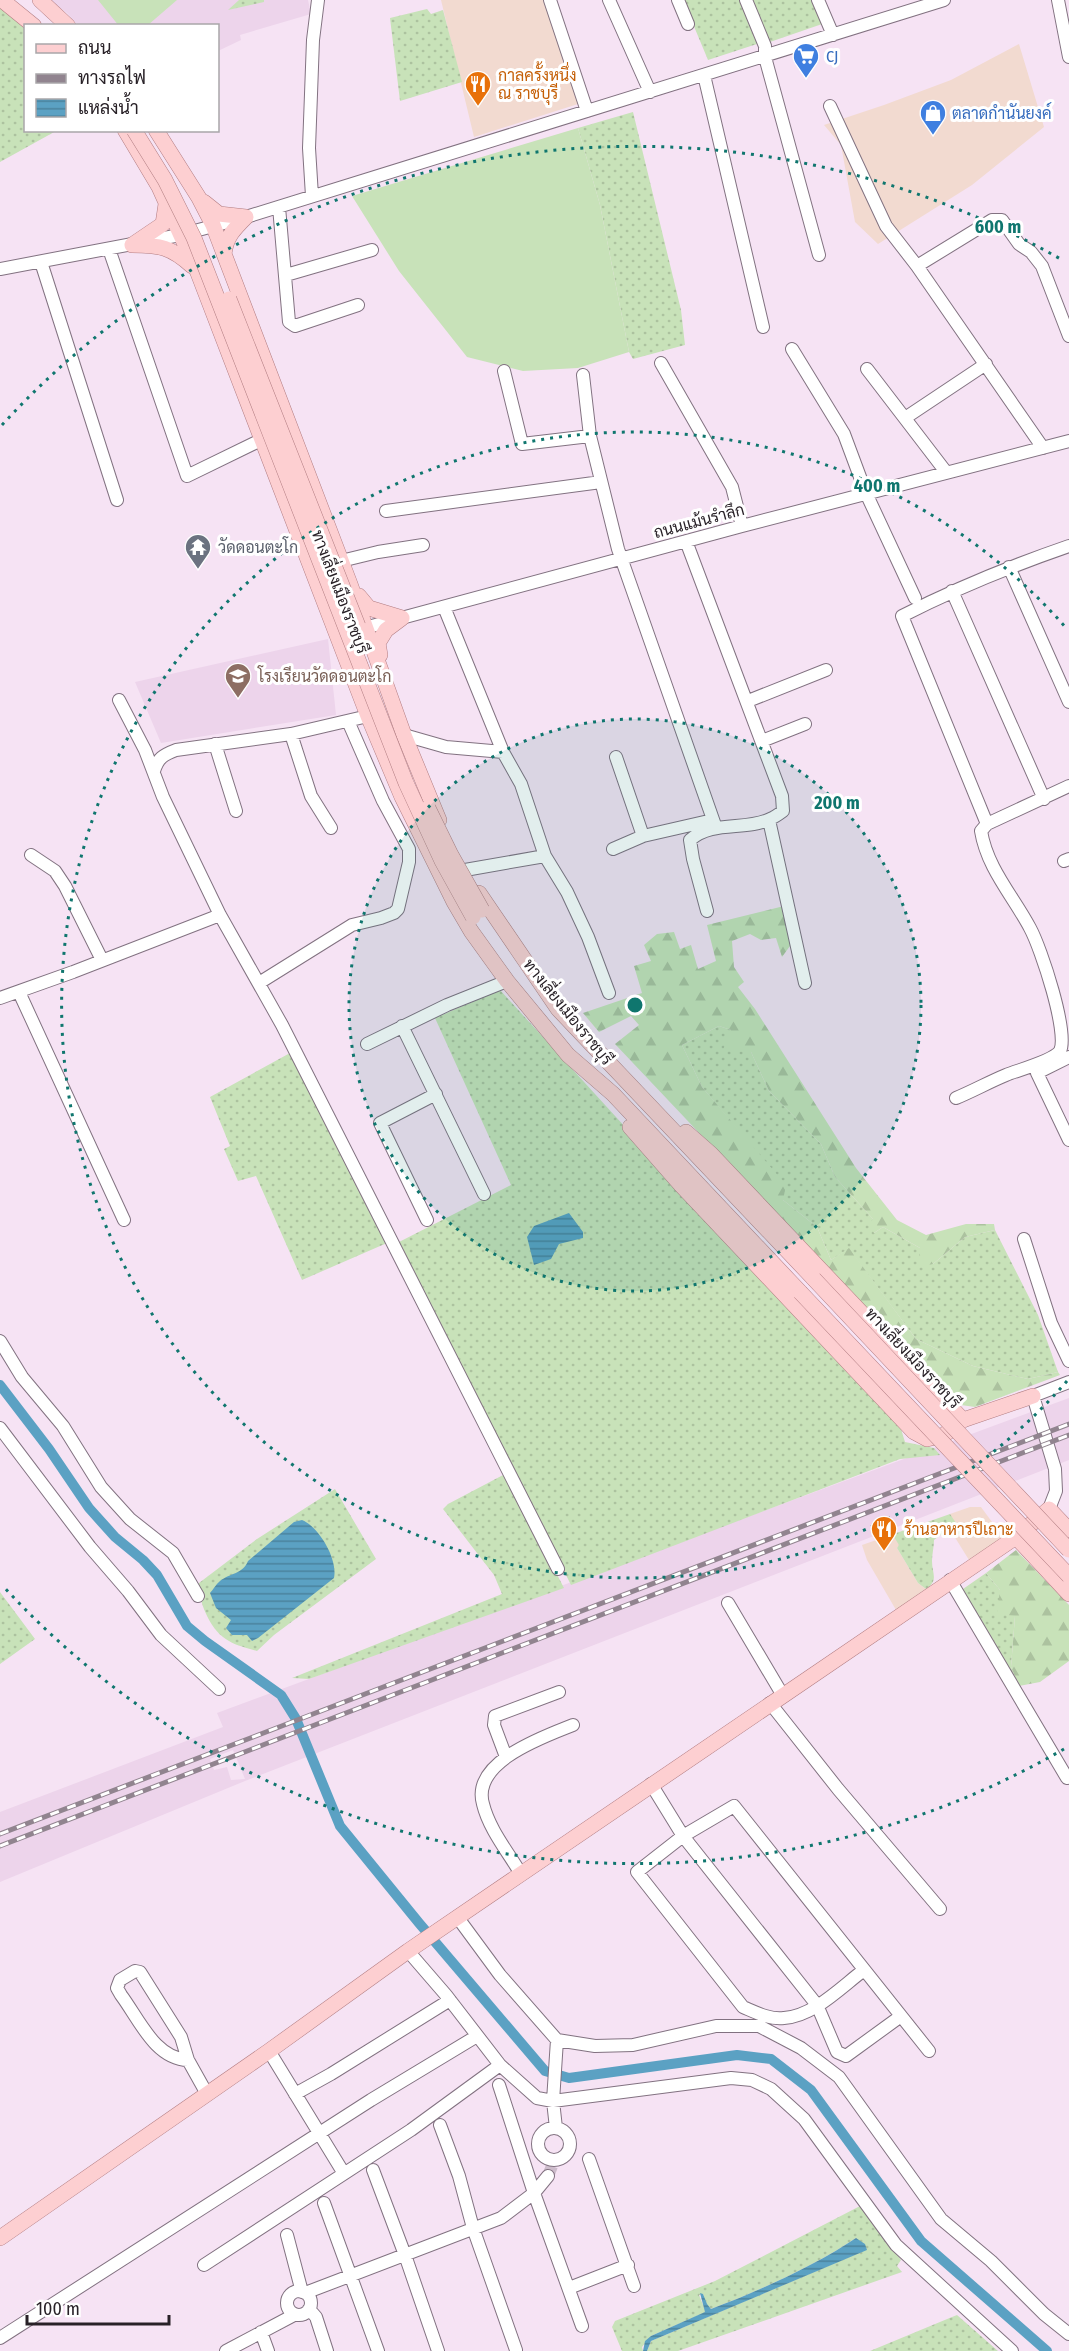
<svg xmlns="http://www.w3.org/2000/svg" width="1069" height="2351" font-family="'Fira Sans Condensed',Sarabun,sans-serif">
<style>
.commercial{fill:#f2dad0}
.built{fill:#edd4eb;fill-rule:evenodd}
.grass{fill:url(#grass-dots)}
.forest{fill:url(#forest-firs)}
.garden{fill:#c8e2b9}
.water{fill:url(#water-rules)}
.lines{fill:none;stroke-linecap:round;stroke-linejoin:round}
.canal{stroke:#5ba1c3;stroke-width:10}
.minor-tunnel{stroke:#cdbccb;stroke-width:12;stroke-dasharray:12 6;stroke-linecap:butt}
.minor-casing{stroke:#827281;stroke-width:14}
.major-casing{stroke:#b27d82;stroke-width:16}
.minor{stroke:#fff;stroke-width:12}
.major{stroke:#fdcfd1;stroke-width:15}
.rail-casing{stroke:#91848f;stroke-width:5}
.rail{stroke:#fff;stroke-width:3;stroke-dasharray:9;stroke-linecap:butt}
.major-bridge-casing{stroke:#b27d82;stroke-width:16;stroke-linecap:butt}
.major-bridge{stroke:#fdcfd1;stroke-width:15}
.ring{fill:none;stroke:#0f766e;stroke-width:3;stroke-dasharray:3 6}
.labels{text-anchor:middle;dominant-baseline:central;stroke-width:6;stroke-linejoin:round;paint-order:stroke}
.shop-label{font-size:16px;fill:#366cbe;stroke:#fff;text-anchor:start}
.food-label{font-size:16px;fill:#c56008;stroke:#fff;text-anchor:start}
.street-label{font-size:16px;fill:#282127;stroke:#fff}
.worship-label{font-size:16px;fill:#5b616d;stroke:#fff;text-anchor:start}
.education-label{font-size:16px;fill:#785e54;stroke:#fff;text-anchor:start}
.centre{fill:#0f766e;stroke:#fff;stroke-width:3}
.ring-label{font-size:18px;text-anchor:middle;font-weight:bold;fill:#0f766e;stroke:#fff;stroke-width:6;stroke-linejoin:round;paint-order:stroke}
</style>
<defs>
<pattern id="grass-dots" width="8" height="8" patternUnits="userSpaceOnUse" patternTransform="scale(1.5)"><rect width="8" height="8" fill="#c8e2b9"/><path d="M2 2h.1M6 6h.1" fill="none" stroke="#acc29f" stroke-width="1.8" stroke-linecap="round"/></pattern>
<pattern id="forest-firs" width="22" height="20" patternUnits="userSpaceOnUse" patternTransform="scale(1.5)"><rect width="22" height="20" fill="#c8e2b9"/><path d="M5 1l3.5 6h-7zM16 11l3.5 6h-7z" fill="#acc29f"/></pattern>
<pattern id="water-rules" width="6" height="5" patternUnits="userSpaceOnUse" patternTransform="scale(1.5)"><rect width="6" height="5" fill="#5ba1c3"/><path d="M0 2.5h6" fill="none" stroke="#4b839e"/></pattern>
</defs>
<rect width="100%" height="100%" fill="#f6e3f4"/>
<path class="commercial" d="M441 0H544L578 104 474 137Z
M1019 44 1044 127 972 185 878 244 855 222 841 145 824 125 884 105 951 80Z
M970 1507H981L1003 1537 969 1560 946 1523 952 1519 950 1514Z
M885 1537 888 1541 894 1537 900 1545 897 1548 918 1583 926 1589 896 1610 867 1560 862 1545Z"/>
<path class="built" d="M50 0H308L311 14 240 35 241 40 218 51V26L78 25 67 13Z
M328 639 336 715 161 743 135 682Z
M1069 1398V1460L245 1781 0 1882V1812L223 1727 217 1713ZM233 1750 245 1779 231 1780 227 1767 214 1770 210 1759Z"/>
<path class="grass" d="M239 0H264V2L228 10Z
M683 0H740L760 43 708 60Z
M751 0H814L825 23 770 42Z
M0 6 25 29 26 130 56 131 0 162Z
M427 9 431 14 443 10 462 82 400 101 390 18Z
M633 112 681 310 685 345 633 359 629 352 600 205 578 128Z
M500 990 901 1429 905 1442 934 1448 940 1455 900 1459 571 1585 399 1242 511 1185 435 1018Z
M719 1026 731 1030 751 1052 769 1091 821 1144 835 1177 874 1220V1233L883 1227 920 1248 933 1264 965 1237 995 1230 1038 1315 1058 1372 1028 1379 973 1366 916 1339 849 1249 831 1260 817 1227 783 1200 738 1130 702 1087 682 1045Z
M290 1053 387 1243 302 1280 256 1176 238 1181 224 1149 230 1146 210 1097Z
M505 1474 564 1588 309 1679 292 1678 502 1594 494 1575 443 1509 448 1504Z
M335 1489 376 1559 274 1635 257 1651C248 1648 237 1646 229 1641 211 1632 198 1602 199 1583L257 1539Z
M950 1514 962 1532 955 1537 949 1529 934 1540C934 1547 932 1554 932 1561 932 1574 939 1580 926 1589L918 1583 897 1548 899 1545 894 1537 888 1541 885 1537Z
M986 1573 1000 1590 1015 1616 1011 1667 1019 1686 963 1592V1589Z
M0 1592 35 1639 0 1664Z
M860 2206 864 2208 901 2260 897 2266 902 2272 678 2351H647L651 2341 861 2252 856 2238C816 2265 757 2292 711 2309L706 2304 703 2294 699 2295 706 2312 651 2336 642 2347 643 2351H622L612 2327 615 2321 715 2281Z
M957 2315 998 2351H870L952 2317Z"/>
<path class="forest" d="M784 906 790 946 782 957 776 938 761 940 750 934 732 941 734 967 744 982 738 987 755 1009 856 1168 897 1220 926 1235 966 1224H994L995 1230 965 1237 933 1264 918 1267 920 1248 883 1227 874 1233 869 1224 873 1219 835 1177 821 1144 769 1091 751 1052 723 1050 731 1030 719 1026 682 1045 702 1087 786 1185 783 1200 817 1227 831 1260 849 1248 916 1339 973 1366 1028 1379 1058 1372 1060 1375 975 1407 961 1405 947 1395 615 1044 639 1025 631 1016 599 1032 583 1013 642 993 634 966 651 961 644 945 657 934 674 932 680 949 691 945 698 969 716 961 707 925Z
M1016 1550 1069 1605V1661L1040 1682 1019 1686 1011 1667 1015 1616 997 1614 1000 1590 986 1573Z"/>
<path class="garden" d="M98 0H177L148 25 119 26Z
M578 128 600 205 629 352 578 368 523 371 467 357 399 271 352 196Z"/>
<path class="water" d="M569 1213 583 1232V1238L559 1244 551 1259 534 1265 527 1237 534 1226Z
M302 1520C319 1527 338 1559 334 1578L258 1638 252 1641 247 1635H232L226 1628 231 1620 216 1608 210 1593C213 1590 216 1584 220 1581 230 1573 243 1574 248 1561L294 1522Z
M856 2238 865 2244 867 2250 651 2341 647 2351H643L645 2341 651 2336 705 2312 700 2293 703 2294 707 2304 711 2309C757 2292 816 2265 856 2238Z"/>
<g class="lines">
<path class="canal" d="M0 1385 49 1449 89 1508 115 1537 143 1560 157 1575 187 1626 205 1641 281 1695 296 1719 340 1826 419 1923 545 2071 569 2078 737 2055 771 2059 811 2090 921 2241 1047 2351"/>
<path class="minor-tunnel" d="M548 2176 552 2166"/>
<g class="minor-casing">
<path id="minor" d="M550 0 587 111
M609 0 650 92
M678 0 688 24
M746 0 765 46V57L819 255
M818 0 833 35
M1058 0 1069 57
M704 75 763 327
M830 106 886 226 917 266 1043 448
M312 196 309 148 313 40 318 0
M279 207 289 322 295 326 358 305
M109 249 187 476 263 439
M41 262 117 500
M917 266 992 220H1002L1019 244 1031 252 1042 266 1069 336
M0 269 180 235 246 217 944 0
M286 275 372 250
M792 349 844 434 866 493 915 598
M661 363 732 487 742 526
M867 369 946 472
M504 371 522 444 590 436
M583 375 590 436 618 549 716 828
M905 418 986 364
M386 511 601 482
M686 541 782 796 783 811C779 814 775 817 770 819 746 831 712 820 690 840L693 859 707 911
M341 561 378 552 423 545
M1009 567 1069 702
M952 591 1044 799
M444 607 503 752 521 784 545 856 567 892 588 937 609 993
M357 630 742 526 1069 441
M119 700 145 750 163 797 220 915 282 1025 558 1569
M748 701 826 670
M291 734 311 796 331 828
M404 735 446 747 503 752
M762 741 805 724
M215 744 236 811
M616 757 643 836
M154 771C158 758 163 755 176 750L291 734 368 716
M769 820 805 983
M987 824 902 616C957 588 1011 566 1069 546
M613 849 643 836 713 820
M31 855 55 871 65 886 102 960
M1064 861 1069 859
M465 870 545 856
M259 983 352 925 381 918 394 913 398 909 409 862V849L383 801 348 721
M19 992 124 1220
M0 998 73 972 220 915
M402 1026 484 1194
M367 1044 447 1005 507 981
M1069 1057 1037 1073 1069 1140
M956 1098C973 1091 989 1082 1006 1075 1018 1070 1053 1061 1060 1051 1069 1033 1041 948 1030 928 1013 896 987 868 981 831L987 824 1069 786
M427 1220 380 1123 436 1094
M1024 1239 1051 1323 1069 1361
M0 1341 22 1377 63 1426 101 1487 130 1519 173 1553 198 1596
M0 1428 90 1547 128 1591 161 1635 219 1689
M1049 1509 1056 1491 1055 1469 1033 1396 1069 1382
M950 1580 1067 1778
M728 1603 782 1694
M770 1703 838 1789 940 1909
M506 1757 494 1725 495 1716 559 1692
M651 1784 683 1836 817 2005 837 2052 846 2056 901 2016
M521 1874C508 1852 489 1829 483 1804 471 1762 543 1737 573 1725
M458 1918 500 1975 557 2040 595 2046 633 2045 716 2026H759L801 2048 839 2077 941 2219 991 2261 1044 2314 1069 2334
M408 1951 446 1995 500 2065 537 2098 553 2101 731 2078 752 2080 771 2089 804 2119 896 2245 1012 2351
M864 1970C841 1987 814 2016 784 2018 770 2020 755 2012 743 2007L637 1872 683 1836 734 1806 929 2051
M269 2051 343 2172
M188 2060C155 2059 139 2019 121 1995L117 1988 120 1980 135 1971 140 1972 181 2037 188 2060 207 2094
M499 2085 534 2193 582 2326
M295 2094 331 2074 450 2000
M440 2125 459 2176 473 2228 516 2350
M556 2128 553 2101 557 2040
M538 2144a16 16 0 1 1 32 0a16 16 0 1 1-32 0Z
M589 2159 634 2286
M373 2170 405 2255 438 2351
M324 2203 378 2351
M287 2235 302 2292
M204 2265 411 2130 500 2065
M569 2288 628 2265
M287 2303a12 12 0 1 1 24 0a12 12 0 1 1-24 0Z
M305 2293 501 2218 534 2193 548 2176
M309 2309 316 2317 327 2351
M261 2332 268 2351
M0 2338 371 2100 477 2036
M226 2351 294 2315"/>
</g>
<g class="major-casing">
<path id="major" d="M2 0 34 26
M40 0 68 26
M125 130 159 187 198 273 368 716 402 797 454 902 471 931 507 981 568 1055 613 1094 800 1292
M156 130 199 198 213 225 350 584 404 735 439 820
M204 202 219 214 246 217
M132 245C160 245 171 247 192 266
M132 245 163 224 166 204
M224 254C226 237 234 229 246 217
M359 596 369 608 402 618
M380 655 378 643 386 630 402 618
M479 893 558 1009 814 1279
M630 1127 680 1184 914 1432 927 1439 944 1435 963 1420 711 1154 686 1132
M963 1420 1033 1396
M1016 1537 1069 1594
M0 2238 269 2051 408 1951 1016 1537 1049 1509 1069 1530"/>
</g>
<use href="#minor" class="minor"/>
<use href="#major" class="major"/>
<g class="rail-casing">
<path id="rail" d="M0 1834 1069 1424
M0 1846 1069 1435"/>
</g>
<use href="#rail" class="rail"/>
<g class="major-bridge-casing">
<path id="major-bridge" d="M134 130 165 180 194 238 406 783 442 861 473 917
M229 299 358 626
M428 808 451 855 482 910
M814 1279 1069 1550
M800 1292 1069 1576"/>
</g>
<use href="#major-bridge" class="major-bridge"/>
</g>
<circle cx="635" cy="1005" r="286" fill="#0f766e" fill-opacity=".12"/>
<g class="ring">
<circle cx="635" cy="1005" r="286"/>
<path d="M1067 1381A573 573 0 1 1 1067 629"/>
<path d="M1064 1749A859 859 0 0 1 2 1585M2 425A859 859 0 0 1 1064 261"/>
</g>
<defs>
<g id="supermarket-pin" transform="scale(1.35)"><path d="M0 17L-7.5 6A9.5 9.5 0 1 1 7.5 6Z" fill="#3f7fe0" stroke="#fff"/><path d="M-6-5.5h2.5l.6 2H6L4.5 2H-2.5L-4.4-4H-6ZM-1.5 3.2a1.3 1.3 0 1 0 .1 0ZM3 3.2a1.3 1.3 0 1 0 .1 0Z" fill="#fff"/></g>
<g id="restaurant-pin" transform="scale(1.35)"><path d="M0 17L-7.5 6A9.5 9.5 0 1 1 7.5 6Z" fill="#e8710a" stroke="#fff"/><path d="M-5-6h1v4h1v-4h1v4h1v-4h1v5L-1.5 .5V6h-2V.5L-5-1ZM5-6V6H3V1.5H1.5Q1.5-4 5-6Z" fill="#fff"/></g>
<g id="shop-pin" transform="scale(1.35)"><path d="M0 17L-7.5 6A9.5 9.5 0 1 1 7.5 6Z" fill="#3f7fe0" stroke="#fff"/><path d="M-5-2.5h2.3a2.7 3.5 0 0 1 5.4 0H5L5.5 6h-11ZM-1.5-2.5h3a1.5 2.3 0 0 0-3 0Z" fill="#fff"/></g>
<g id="temple-pin" transform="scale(1.35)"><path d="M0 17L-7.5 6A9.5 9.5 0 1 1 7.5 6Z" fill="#6b7280" stroke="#fff"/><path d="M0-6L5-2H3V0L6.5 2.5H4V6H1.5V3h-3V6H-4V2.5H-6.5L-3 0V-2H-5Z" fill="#fff"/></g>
<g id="school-pin" transform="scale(1.35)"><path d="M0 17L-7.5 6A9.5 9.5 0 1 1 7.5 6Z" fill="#8d6e63" stroke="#fff"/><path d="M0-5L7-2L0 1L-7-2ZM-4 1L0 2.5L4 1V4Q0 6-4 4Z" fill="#fff"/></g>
</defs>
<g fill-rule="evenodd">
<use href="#supermarket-pin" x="806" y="56"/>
<use href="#restaurant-pin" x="478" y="84"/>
<use href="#shop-pin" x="933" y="113"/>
<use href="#temple-pin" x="198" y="547"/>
<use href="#school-pin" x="238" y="676"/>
<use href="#restaurant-pin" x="884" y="1529"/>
</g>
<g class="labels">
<g class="shop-label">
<text x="826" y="56">CJ</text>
<text x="952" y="113">ตลาดกำนันยงค์</text>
</g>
<g class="food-label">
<text x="498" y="75">กาลครั้งหนึ่ง<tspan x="498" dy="18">ณ ราชบุรี</tspan></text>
<text x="904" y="1529">ร้านอาหารปีเถาะ</text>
</g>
<g class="street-label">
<text transform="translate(699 521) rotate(-15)">ถนนแม้นรำลึก</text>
<text transform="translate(340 592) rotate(69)">ทางเลี่ยงเมืองราชบุรี</text>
<text transform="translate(568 1012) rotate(51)">ทางเลี่ยงเมืองราชบุรี</text>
<text transform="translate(913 1358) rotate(47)">ทางเลี่ยงเมืองราชบุรี</text>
</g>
<g class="worship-label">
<text x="218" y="547">วัดดอนตะโก</text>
</g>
<g class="education-label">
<text x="258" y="676">โรงเรียนวัดดอนตะโก</text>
</g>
</g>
<circle cx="635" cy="1005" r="9" class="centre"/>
<g class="ring-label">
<text x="998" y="233">600 m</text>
<text x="877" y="492">400 m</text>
<text x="837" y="809">200 m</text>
</g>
<rect x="24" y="24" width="195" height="108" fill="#ffffff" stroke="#a9a6a9" stroke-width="1.5"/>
<rect x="36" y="44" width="30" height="9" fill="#fdcfd1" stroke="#a9a6a9" stroke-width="1.5"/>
<text x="78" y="54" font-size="18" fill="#282127">ถนน</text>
<rect x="36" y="74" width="30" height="9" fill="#91848f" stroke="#a9a6a9" stroke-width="1.5"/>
<text x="78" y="84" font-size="18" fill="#282127">ทางรถไฟ</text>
<rect x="36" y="99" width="30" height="18" fill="url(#water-rules)" stroke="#a9a6a9" stroke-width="1.5"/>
<text x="78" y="114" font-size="18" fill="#282127">แหล่งน้ำ</text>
<path d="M27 2315v9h142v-9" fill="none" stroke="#282127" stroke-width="3"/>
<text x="36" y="2315" font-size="18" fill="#282127" stroke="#ffffff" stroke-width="4.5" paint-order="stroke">100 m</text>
</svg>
